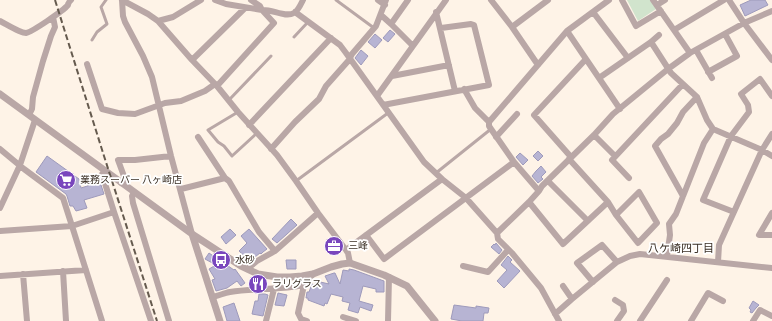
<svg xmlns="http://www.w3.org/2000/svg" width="772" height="321" font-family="Signika,'Noto Sans JP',sans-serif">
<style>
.green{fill:#d1e4cd}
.building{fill:#b7b4d3;stroke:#9e9abb}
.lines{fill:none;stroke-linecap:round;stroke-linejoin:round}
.service{stroke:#b9a7a6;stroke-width:3}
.minor{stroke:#b9a7a6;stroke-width:6}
.tertiary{stroke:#b9a7a6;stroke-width:7}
.rail{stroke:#655a4e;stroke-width:2;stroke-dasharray:6 3;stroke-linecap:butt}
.labels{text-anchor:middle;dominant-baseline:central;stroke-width:3.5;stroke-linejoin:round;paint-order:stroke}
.poi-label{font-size:10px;fill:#3a2f24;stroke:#fff;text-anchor:start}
.neighbourhood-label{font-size:11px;fill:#3a2f24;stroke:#fff}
</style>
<rect width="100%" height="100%" fill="#fef3e7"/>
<path class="green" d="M627 0H650L656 9 638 21Z"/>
<path class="building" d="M751 0H765L768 5 745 16 740 5Z
M390 30 395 34 388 42 383 38Z
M375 34 382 40 375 48 368 42Z
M361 50 368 56 361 65 355 58Z
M538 151 543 156 538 161 533 156Z
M520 153 528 160 523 165 516 157Z
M47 156 79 179 81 188 100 182 104 194 84 200 87 208 76 211 73 206H70L67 196 66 194 36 172Z
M541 166 546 172 541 177 543 179 538 183 532 176 536 171Z
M291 219 297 225 277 243 272 239Z
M230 229 236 235 226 244 221 237Z
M249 229 267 249 263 252 261 254 260 253 250 261 239 251 247 243 241 236Z
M496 243 502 250 499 254 491 247 494 244 495 245Z
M209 253 234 270 235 269 245 283 241 286 237 281 227 288 216 291 212 280 215 279 209 269 216 265 205 259Z
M508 256 512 260 510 262 520 271 504 288 497 281 507 270 501 265Z
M286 260H296V269H287Z
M349 269 354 270 384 281V292H376V289L363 286 359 301 373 305 371 311 360 307 358 313 348 310 350 303 342 301 343 297 331 294 327 304 325 303 324 306 308 300V298H306L307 292H309L312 284 315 285 316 281 329 284 325 276 334 273H335L340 284 343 270 349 271Z
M278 293 287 295 284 306 275 305Z
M259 294H265L268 295 263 316 252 314 255 301H258Z
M753 301 759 305 756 308 752 313 750 312 751 310 749 308Z
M234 303 240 321H227L223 307Z
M454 305 476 308V306L489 308 488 313H484L483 321H462L451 319Z"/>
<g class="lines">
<path class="service" d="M336 0 374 28
M294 37 308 22
M92 40 97 32 107 24 101 7 106 0
M229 100 271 56
M238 112 208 130 218 142 224 146 232 156 257 133
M436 173 491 129
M296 181 388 113"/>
<path class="minor" d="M122 0 123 16 125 22 143 56 152 77 171 156 192 234
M122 0 148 14 158 21 173 17 201 0
M215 0 226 4 262 10C272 9 285 18 294 13 298 11 301 4 303 0
M378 0 385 5
M491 0 512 27 538 65
M622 0 636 26 661 11
M653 0 690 53
M729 0 744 23 772 60
M657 5 665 0
M295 12 340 45 346 53 424 162 442 179
M436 12 455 91
M593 12 628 58
M381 15 391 24 413 46
M0 21C6 24 20 33 26 33 32 32 63 11 68 5 68 4 70 1 71 0
M158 21 192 60 217 86 238 112 277 155 296 181 318 213 346 250 348 253 350 263
M391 24 408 0
M512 27 548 0
M674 30 724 0
M567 31 620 109
M651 42 671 73 697 97 707 120 713 129 762 150 772 156
M696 50 712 78
M192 60 245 8
M87 64 102 109 118 113 135 114 165 103 181 101 205 91 215 84
M708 72 737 56 725 34
M392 76 449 65
M599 78 651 42 659 35
M217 86 274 23 262 10 260 6 251 0
M464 89 475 108 489 122V126L491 129 514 162 539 191
M377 96 446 0
M383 105 489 85 474 25 471 24 441 28
M29 115 32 109 33 97 43 61 51 36 55 27 53 17
M489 122 567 31 609 0
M249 125 331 38
M594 135 615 156
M198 137 225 178 229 181 259 232 275 251
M496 137 517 114
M0 149 24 169 63 198 72 226 0 231
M271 149 295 122 319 99 326 86 349 60 352 54 376 26 386 0
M571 157 534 115 586 59
M569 159 608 202 616 215 638 243 657 223 639 192 616 215
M629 178 612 160 683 84
M548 181 588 221
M121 183 125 179 118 160H135L171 156
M181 189 225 178
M134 192 132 196 133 203 169 321
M683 196 655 146 661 139 668 134 677 123 683 112 697 97
M529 202 563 244 608 202
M0 208 20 165 35 120
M114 212 151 321
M734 212 703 200 731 136 749 112 748 105 741 94 760 79 772 96
M772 213 759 235H772
M497 233 529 202 539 191 542 186 594 135 613 114 668 69 690 53 744 23 772 11
M366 235 384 259 514 162
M346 250 442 179 466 198 497 233 498 239 512 253 541 288 559 321
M667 256 670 235 669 224 676 214 704 143 713 129
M718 262 719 245 762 150 772 134
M463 266 488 272 508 250
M247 269 257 261 275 251 318 213
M63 271 66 321
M23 274 27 321
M0 276 86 270
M593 282 577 263 602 245 617 262
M304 285 298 313 301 319 307 321
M563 286 572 299
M212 297C218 296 224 293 230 292 255 288 280 290 304 285L313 274
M615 300 623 305 624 311 617 321
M555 314 572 299 617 262 630 256 640 254 772 268
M343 317 356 321
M102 321 72 226 114 212 102 174 105 171
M266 321 274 289
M388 321 389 277
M640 321 667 280
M691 321 708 293 723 301
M753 321 760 310 772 316"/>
<path class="tertiary" d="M0 94 192 234 241 266 258 274 277 277H290L302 276 313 274 331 267 342 264 350 263 384 275 407 286 435 321
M192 234 220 321"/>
<path class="rail" d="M55 0 104 156 157 321"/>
</g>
<defs>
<g id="supermarket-disc" transform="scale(1)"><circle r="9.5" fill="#7946bd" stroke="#fff"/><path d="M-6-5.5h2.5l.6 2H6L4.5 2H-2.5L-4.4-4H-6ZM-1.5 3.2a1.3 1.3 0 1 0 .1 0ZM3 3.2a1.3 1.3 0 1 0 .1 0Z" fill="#fff"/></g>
<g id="office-disc" transform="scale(1)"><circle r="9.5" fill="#7946bd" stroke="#fff"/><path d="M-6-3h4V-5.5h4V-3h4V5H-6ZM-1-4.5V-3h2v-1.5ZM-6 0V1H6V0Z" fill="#fff"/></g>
<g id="bus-disc" transform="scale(1)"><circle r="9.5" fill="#7946bd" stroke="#fff"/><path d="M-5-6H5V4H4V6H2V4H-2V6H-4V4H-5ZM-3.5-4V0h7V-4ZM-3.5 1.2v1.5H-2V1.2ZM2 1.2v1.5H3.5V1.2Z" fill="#fff"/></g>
<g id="restaurant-disc" transform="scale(1)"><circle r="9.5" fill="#7946bd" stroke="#fff"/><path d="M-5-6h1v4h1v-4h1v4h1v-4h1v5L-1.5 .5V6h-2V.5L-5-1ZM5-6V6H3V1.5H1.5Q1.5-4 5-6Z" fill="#fff"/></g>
</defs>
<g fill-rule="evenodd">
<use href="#supermarket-disc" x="66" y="180"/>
<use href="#office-disc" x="334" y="246"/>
<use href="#bus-disc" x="221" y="260"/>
<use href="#restaurant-disc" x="258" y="284"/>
</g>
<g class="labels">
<g class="poi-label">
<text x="80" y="180">業務スーパー 八ヶ崎店</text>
<text x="348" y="246">三峰</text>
<text x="235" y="260">水砂</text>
<text x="272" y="284">ラリグラス</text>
</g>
<g class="neighbourhood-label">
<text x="681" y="248">八ケ崎四丁目</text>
</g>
</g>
</svg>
